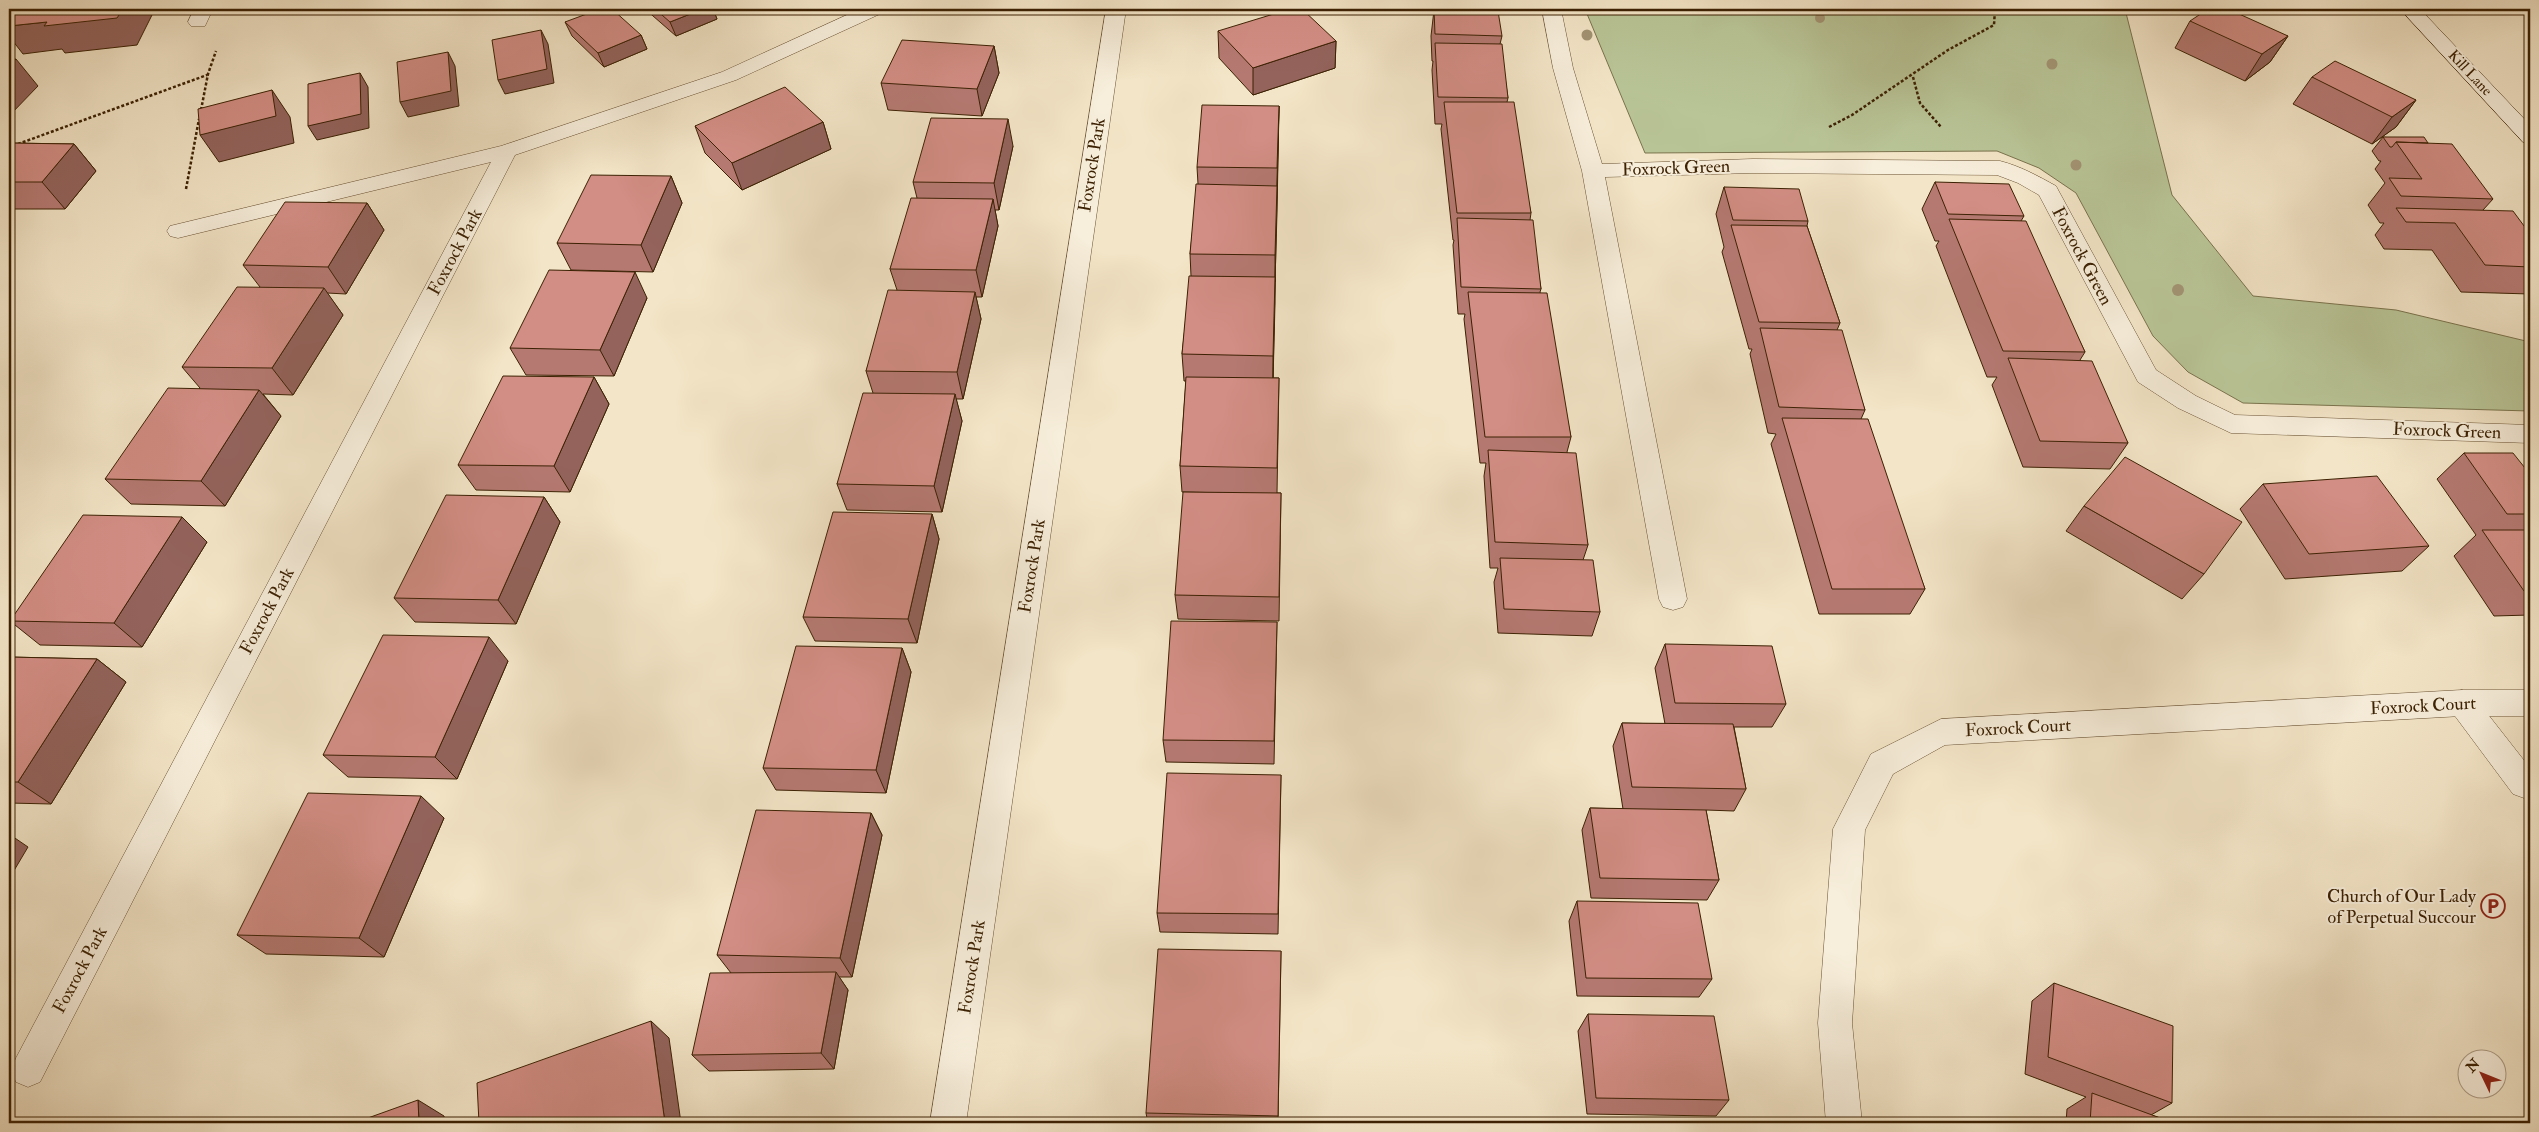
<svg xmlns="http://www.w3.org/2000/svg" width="2539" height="1132" font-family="'IM FELL Double Pica',serif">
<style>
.green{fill:#b9c597;stroke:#7a734d}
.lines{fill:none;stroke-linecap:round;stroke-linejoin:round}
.lane-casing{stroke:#6a5234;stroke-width:1}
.street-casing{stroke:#6a5234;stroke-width:1}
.secondary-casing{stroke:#3c2103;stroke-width:1}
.path{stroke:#3c2103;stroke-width:2.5;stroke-dasharray:3 2;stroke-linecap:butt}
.lane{fill:#f7eedb;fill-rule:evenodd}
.street{fill:#f7eedb;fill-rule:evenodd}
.secondary{fill:#f7eedb;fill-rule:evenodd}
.tree{fill:#a39473}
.wall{fill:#b57972;stroke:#3c2103}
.shaded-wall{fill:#93635c;stroke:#3c2103}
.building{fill:#d28d84;stroke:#3c2103}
.labels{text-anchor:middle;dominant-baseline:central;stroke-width:4;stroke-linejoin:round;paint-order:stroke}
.far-street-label{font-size:15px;fill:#3c2103;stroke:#f7eedb}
.street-label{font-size:18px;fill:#3c2103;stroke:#f7eedb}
.poi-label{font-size:18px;fill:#3c2103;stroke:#f7eedb;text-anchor:end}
</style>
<rect width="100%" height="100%" fill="#f3e5c7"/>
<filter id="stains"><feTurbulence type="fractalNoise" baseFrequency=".004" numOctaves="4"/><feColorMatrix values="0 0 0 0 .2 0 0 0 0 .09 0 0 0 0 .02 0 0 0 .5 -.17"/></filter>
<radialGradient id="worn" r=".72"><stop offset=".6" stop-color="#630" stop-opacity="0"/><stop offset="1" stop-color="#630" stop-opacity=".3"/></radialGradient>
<path class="green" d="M1585 9H2125L2172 195 2253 296 2396 310 2530 342V411L2243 403 2188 372 2153 336 2076 193 2039 168 1997 151 1645 153Z"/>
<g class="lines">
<g class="lane-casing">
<path id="lane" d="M2462 690 2472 694 2530 768V797L2524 798 2513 794 2452 712 2447 703 2452 694Z"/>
</g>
<g class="street-casing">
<path id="street" d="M194 9H213L205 26H191L188 22Z
M860 9H885L882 13 736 80 515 155 40 1082 28 1087 16 1082 11 1070 16 1058 491 162 178 238 170 236 167 231 170 226 501 146 722 72Z
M1106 9H1126L966 1123H930Z
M1542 9H1561L1573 68 1602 164 1753 159 2000 161C2020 166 2038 176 2056 186L2156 370 2196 396 2235 415 2530 425V443L2231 433 2178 408 2138 382 2039 195 2018 183 1997 175 1753 173 1605 177 1687 599 1683 607 1673 610 1663 607 1659 599 1582 171 1553 68Z
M2462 690H2530V716H2462L1945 745 1893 774 1865 830 1852 1023 1862 1123H1826L1818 1023 1833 829 1871 754 1941 719Z"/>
</g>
<g class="secondary-casing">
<path id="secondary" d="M2400 9H2420L2530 125V143L2523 142Z"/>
</g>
<path class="path" d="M1913 77 1920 103 1941 127
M201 110 208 74 216 51
M1829 127 1852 115 1948 50 1994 25 1995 9
M18 144 207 75
M186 189 199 119"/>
<use href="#lane" class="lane"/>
<use href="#street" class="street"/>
<use href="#secondary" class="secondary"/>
</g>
<g class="tree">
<circle cx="1820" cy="18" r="5"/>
<circle cx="1587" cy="35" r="5.5"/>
<circle cx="2052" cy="64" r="5.5"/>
<circle cx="2076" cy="165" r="5.5"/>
<circle cx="2178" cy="290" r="6"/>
</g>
<path class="wall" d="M645 9H713L717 19 676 36Z
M1434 10 1502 36 1500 44 1508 98 1507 102 1531 213 1530 220 1541 289 1540 292 1571 437 1567 452 1588 545 1583 560 1600 612 1592 636 1498 633 1494 582 1498 568H1490L1484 476 1486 463H1480L1464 319 1465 314H1458L1453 245 1454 240H1453L1441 129 1442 124H1435L1432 70 1433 61H1432L1431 36Z
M2190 21 2288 36 2270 62 2245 81 2175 48Z
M565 22 641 35 647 49 604 67 572 36Z
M1218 31 1336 41 1335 68 1253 95 1219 58Z
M994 46 999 73 982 116 888 110 881 83Z
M2312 77 2416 100 2396 127 2372 144 2293 104Z
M1279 106 1273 378H1279L1277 493H1281L1279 621 1178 619 1175 595 1229 493 1182 492 1180 466 1186 381H1184L1182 354 1191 276 1190 254 1198 184 1197 167Z
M823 122 831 149 742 190 705 153 695 126Z
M2383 137 2428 143 2493 199 2483 210 2530 234V294L2461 292 2432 250 2384 249 2375 235 2384 223H2380L2368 205 2385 183 2375 169 2381 161H2379L2372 151Z
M9 143 74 144 96 171 65 209H9Z
M1013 146 999 210H995L998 226 982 297H976L981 319 963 399H956L962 421 942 512 847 510 837 484 873 393 866 371 897 290 890 269 917 198 913 182Z
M671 176 682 203 653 272 571 270 557 243Z
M1935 182 2024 216 2021 221 2085 352 2080 360 2128 443 2110 469 2023 467 1992 385 1997 377H1987L1936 246 1939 241H1935L1922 209Z
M1724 187 1808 221 1807 226 1840 323 1837 330 1865 410 1861 419 1925 589 1910 614H1819L1771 444 1776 434 1768 433 1750 354 1752 349H1749L1722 252 1724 247 1716 214Z
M367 203 384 230 346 294 327 293 343 315 293 395 263 394 281 416 225 506 131 504 105 479 200 388 182 367 260 287 243 265Z
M647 298 614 376 526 375 510 348Z
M594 377 609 404 570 492 476 490 458 465Z
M2464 453 2525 468H2530V615L2494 616 2454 556 2476 535 2437 479Z
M2263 484 2429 546 2402 571 2285 579 2240 509Z
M544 497 560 522 516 624 415 622 394 598Z
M2084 506 2204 574 2182 599 2066 531Z
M932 514 939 539 917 643 815 641 803 617Z
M182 517 207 542 142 647 40 645 10 621Z
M1277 622 1274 764 1166 762 1163 740Z
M1665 644 1786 704 1772 727H1734L1746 789 1734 811 1706 810 1719 880 1707 900 1591 898 1582 830 1590 808 1623 809 1613 746 1622 723 1665 724 1655 668Z
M902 648 911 672 886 793 776 790 763 768Z
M9 657 97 659 126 682 51 804 9 803Z
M508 661 457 779 348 777 323 755Z
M1281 775 1278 934 1160 932 1157 913Z
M871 813 882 835 852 977H839L848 990 834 1069 709 1071 692 1055 731 973 717 955Z
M444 818 384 957 266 954 237 935Z
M1577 901 1712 979 1699 997 1577 996 1569 921Z
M1281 951 1278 1123H1148L1146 1113Z
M2054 983 2172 1103 2151 1115 2174 1123H2066L2067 1109 2086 1097 2025 1074 2032 1001Z
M1588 1014 1729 1100 1716 1116 1587 1114 1578 1031Z"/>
<path class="shaded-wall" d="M123 9H152L154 11 137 45 65 53 62 49 23 54 9 36V26L47 22Z
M703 9H713L717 19 676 36 670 22Z
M541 30 548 44 554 83 505 94 498 80Z
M641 35 647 49 604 67 598 53Z
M2288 36 2270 62 2245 81 2262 54Z
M1336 41 1335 68 1253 95V68Z
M994 46 999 73 982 116 977 89Z
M448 52 455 66 459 106 408 117 400 102Z
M16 59 38 86 9 116V66Z
M360 73 368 87 369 128 317 140 308 126Z
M272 90 290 117 294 143 219 162 200 135Z
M2416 100 2396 127 2372 144 2392 117Z
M1279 106 1277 212 1275 282V255Z
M1008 119 1013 146 999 210 994 183Z
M823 122 831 149 742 190 732 163Z
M74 144 96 171 65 209 42 182Z
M671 176 682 203 653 272 641 245Z
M993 199 998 226 982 297 976 270Z
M367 203 384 230 346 294 328 267Z
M635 272 647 298 614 376 600 350Z
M1275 277V303L1273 382V356Z
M324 288 343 315 293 395 272 368Z
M975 292 981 319 963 399 957 372Z
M594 377 609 404 570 492 554 466Z
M259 390 281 416 225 506 201 481Z
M955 394 962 421 942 512 934 486Z
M544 497 560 522 516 624 498 600Z
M932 514 939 539 917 643 908 619Z
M182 517 207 542 142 647 114 623Z
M489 637 508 661 457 779 435 757Z
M902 648 911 672 886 793 876 770Z
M97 659 126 682 51 804 18 782Z
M421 796 444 818 384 957 359 938Z
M871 813 882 835 852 977 840 958Z
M9 834 28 847 9 879Z
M836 972 848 990 834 1069 821 1053Z
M651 1021 669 1038 681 1123H665Z
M418 1100 444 1116 445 1123H419Z"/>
<path class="building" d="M12 9H123L117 18 44 26 47 22 9 26V15Z
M600 9H612L641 35 598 53 565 22Z
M655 9H703L670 22Z
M1290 9H1302L1336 41 1253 68 1218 31Z
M2208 9H2228L2288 36 2262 54 2190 21Z
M1434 10 1498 11 1502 36 1435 34Z
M541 30 547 69 498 80 492 40Z
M902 40 994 46 977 89 881 83Z
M1435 43 1502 44 1508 98 1438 97Z
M448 52 451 91 400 102 397 62Z
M9 59H16L9 66Z
M2335 61 2416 100 2392 117 2312 77Z
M360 73 361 114 308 126V84Z
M785 87 823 122 732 163 695 126Z
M272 90 276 116 200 135 198 109Z
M1444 102H1514L1531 213H1457Z
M1202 105 1279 106 1277 168 1197 167Z
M931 118 1008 119 994 183 913 182Z
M2383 137H2424L2428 143 2396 142 2392 147H2390Z
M2396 142 2452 144 2493 199 2401 196 2389 178 2422 179Z
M9 143 74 144 42 182H9Z
M591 175 671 176 641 245 557 243Z
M1935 182 2009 184 2024 216 1948 214Z
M1196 184 1277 186 1275 255 1190 254Z
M1724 187 1799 189 1808 221 1733 220Z
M911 198 993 199 976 270 890 269Z
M285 202 367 203 328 267 243 265Z
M2396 208 2513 211 2530 234V267L2485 265 2455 223 2406 222Z
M1457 218 1533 220 1541 289 1461 287Z
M1949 219 2026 221 2085 352 2003 351Z
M1731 225 1807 226 1840 323 1759 322Z
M549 270 635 272 600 350 510 348Z
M1189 276 1275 277 1273 356 1182 354Z
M237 287 324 288 272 368 182 367Z
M888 290 975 292 957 372 866 371Z
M1468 292 1547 293 1571 437H1485Z
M1760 328 1842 330 1865 410 1779 407Z
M2008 358 2092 361 2128 443 2040 441Z
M503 376 594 377 554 466 458 465Z
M1186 377 1279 378 1277 468 1180 466Z
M168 388 259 390 201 481 105 479Z
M863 393 955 394 934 486 837 484Z
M1782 418 1868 419 1925 589H1832Z
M1488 450 1576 453 1588 545 1495 542Z
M2464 453H2513L2525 468H2530V514H2507Z
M2125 457 2242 522 2204 574 2084 506Z
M2377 476 2429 546 2309 554 2263 484Z
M1183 492 1281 493 1279 597 1175 595Z
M446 495 544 497 498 600 394 598Z
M833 512 932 514 908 619 803 617Z
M83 515 182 517 114 623 10 621Z
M2482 530H2530V591H2524Z
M1500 558 1593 560 1600 612 1504 609Z
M1171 621 1277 622 1274 741 1163 740Z
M383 635 489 637 435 757 323 755Z
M1665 644 1772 646 1786 704 1675 703Z
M796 646 902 648 876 770 763 768Z
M9 657 97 659 18 782H9Z
M1622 723 1733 724 1746 789 1632 787Z
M1167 773 1281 775 1278 914 1157 913Z
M308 793 421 796 359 938 237 935Z
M1590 808 1706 810 1719 880 1600 878Z
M756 810 871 813 840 958 717 955Z
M1577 901 1698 903 1712 979 1586 978Z
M1158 949 1281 951 1278 1116 1146 1113Z
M836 972 821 1053 692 1055 710 973Z
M2054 983 2173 1026 2172 1103 2048 1057Z
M1588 1014 1714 1016 1729 1100 1596 1098Z
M651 1021 665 1123H479L477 1083Z
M2092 1093 2174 1123H2090Z
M418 1100 419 1123H354Z
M1593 1119 1727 1122V1123H1593Z"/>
<defs>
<g id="parking-ring" transform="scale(1.25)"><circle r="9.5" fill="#f7eedb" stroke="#8f2418" stroke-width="1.5"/><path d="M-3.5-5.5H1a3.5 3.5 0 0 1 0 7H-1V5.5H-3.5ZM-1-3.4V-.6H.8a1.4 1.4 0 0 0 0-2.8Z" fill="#8f2418"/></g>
</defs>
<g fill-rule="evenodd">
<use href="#parking-ring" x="2493" y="906"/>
</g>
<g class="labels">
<g class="far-street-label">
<text transform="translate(2470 73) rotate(47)">Kill Lane</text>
</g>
<g class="street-label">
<text transform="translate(1092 165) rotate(-81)">Foxrock Park</text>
<text transform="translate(1676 168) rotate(-2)">Foxrock Green</text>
<text transform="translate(455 252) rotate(-62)">Foxrock Park</text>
<text transform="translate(2082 256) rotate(62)">Foxrock Green</text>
<text transform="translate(2447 431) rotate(2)">Foxrock Green</text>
<text transform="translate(1032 566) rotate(-81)">Foxrock Park</text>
<text transform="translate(267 611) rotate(-62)">Foxrock Park</text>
<text transform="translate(2423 706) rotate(-3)">Foxrock Court</text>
<text transform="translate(2018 728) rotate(-3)">Foxrock Court</text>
<text transform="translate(972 967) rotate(-81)">Foxrock Park</text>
<text transform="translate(80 970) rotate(-62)">Foxrock Park</text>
</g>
<g class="poi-label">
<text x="2476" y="896">Church of Our Lady<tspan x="2476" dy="21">of Perpetual Succour</tspan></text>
</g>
</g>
<rect width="2539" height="1132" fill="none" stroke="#f3e5c7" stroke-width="30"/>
<rect x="10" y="10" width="2519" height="1112" fill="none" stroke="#3c2103" stroke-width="2.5"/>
<rect x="15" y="15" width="2509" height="1102" fill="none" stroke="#3c2103"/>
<g transform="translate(2482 1074) rotate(313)"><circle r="24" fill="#f7eedb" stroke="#ac9c85"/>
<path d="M0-4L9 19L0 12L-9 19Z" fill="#8f2418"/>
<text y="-8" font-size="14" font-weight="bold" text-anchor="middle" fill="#3c2103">N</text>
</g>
<rect width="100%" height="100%" filter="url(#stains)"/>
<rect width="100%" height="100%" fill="url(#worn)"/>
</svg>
